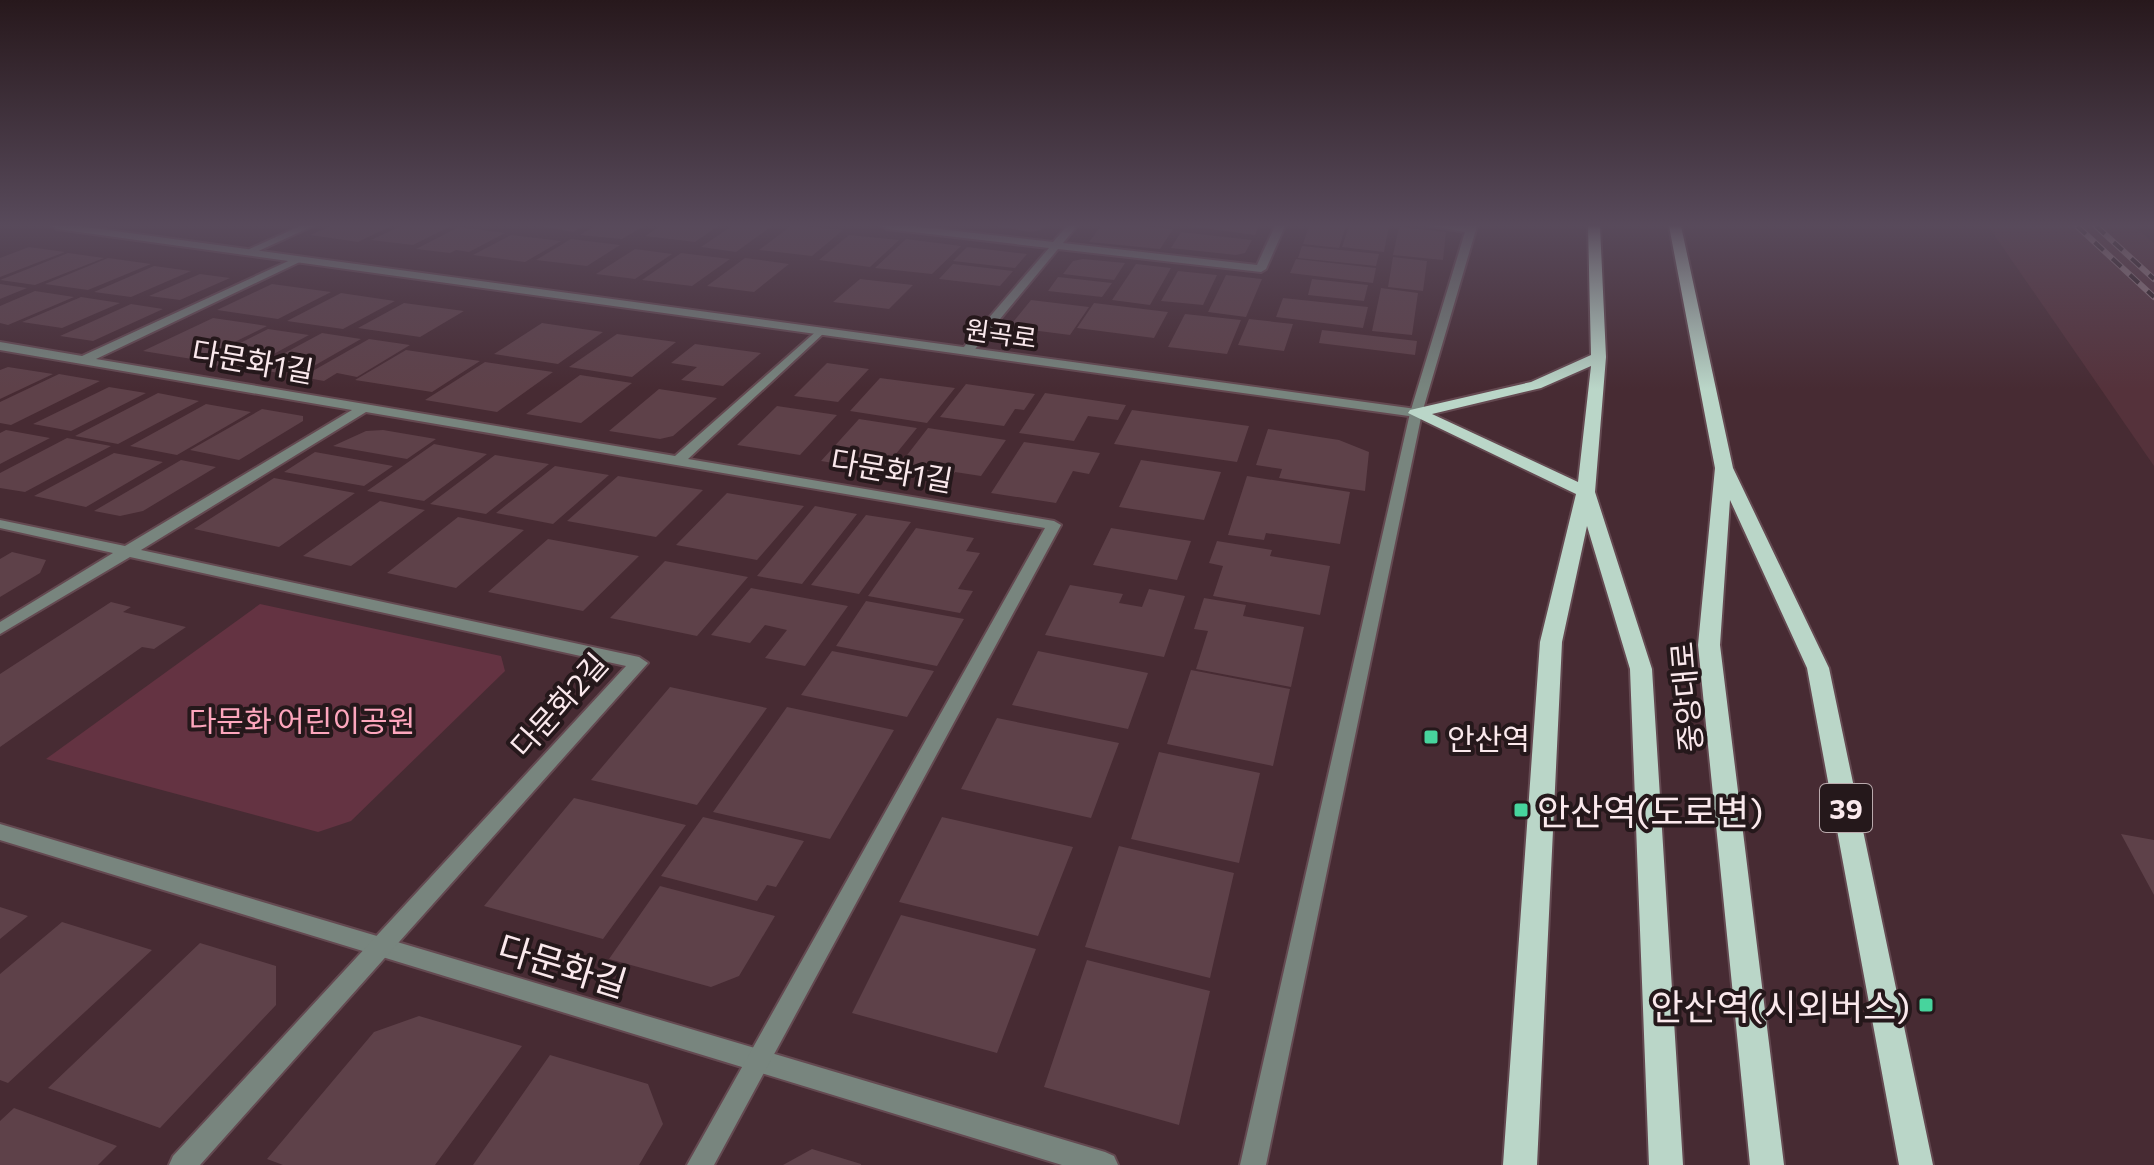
<svg xmlns="http://www.w3.org/2000/svg" width="2154" height="1165" font-family="Commissioner,'Noto Sans KR',sans-serif">
<style>
.built{fill:#55323b}
.green{fill:#643342}
.building{fill:#5e4149}
.lines{fill:none;stroke-linecap:round;stroke-linejoin:round}
.pedestrian-casing{stroke:#644951;stroke-width:4}
.minor-casing{stroke:#644951;stroke-width:4}
.tertiary-casing{stroke:#644951;stroke-width:4}
.primary-casing{stroke:#644951;stroke-width:4}
.pedestrian{fill:#78857e;fill-rule:evenodd}
.minor{fill:#78857e;fill-rule:evenodd}
.tertiary{fill:#78857e;fill-rule:evenodd}
.primary{fill:#bad6c8;fill-rule:evenodd}
.rail-casing{stroke:#9d858b;stroke-width:6}
.rail{stroke:#25181b;stroke-width:4;stroke-dasharray:12;stroke-linecap:butt}
.poi-dot{fill:#47d49d;stroke:#25181b;stroke-width:3}
.labels{text-anchor:middle;dominant-baseline:central;stroke-width:8;stroke-linejoin:round;paint-order:stroke}
.far-street-label{font-size:26px;fill:#fae8ec;stroke:#25181b}
.shield{fill:#25181b;stroke:#baaaad;stroke-width:2}
.shield-label{font-size:28px;font-weight:bold;fill:#fae8ec}
.street-label{font-size:30px;fill:#fae8ec;stroke:#25181b}
.park-label{font-size:30px;fill:#fda6bd;stroke:#25181b}
.poi-label{font-size:30px;fill:#fae8ec;stroke:#25181b;text-anchor:start}
.near-poi-label{font-size:36px;fill:#fae8ec;stroke:#25181b;text-anchor:start}
.near-street-label{font-size:36px;fill:#fae8ec;stroke:#25181b}
</style>
<rect width="100%" height="100%" fill="#472b33"/>
<path class="built" d="M1988 226H2133L2154 243V466Z"/>
<path class="green" d="M260 604 501 656 505 671 351 821 318 832 46 759Z"/>
<path class="building" d="M331 226H391L358 242 310 235Z
M401 226H451L413 245 371 240Z
M541 226H583L573 232Z
M595 226H644L622 239 580 235Z
M661 226H718L695 242 645 236Z
M732 226H772L736 252 701 247Z
M791 226H803L843 230 812 256 759 250Z
M996 226H1045L1041 230 1030 232Z
M1101 226H1140L1173 229 1160 249 1089 242Z
M1188 226H1259L1255 235Z
M1309 226H1346L1339 248 1303 244Z
M1349 226H1389L1384 252 1342 247Z
M459 227 505 233 469 252 456 250 450 253 416 249Z
M1399 227 1446 232 1443 260 1393 255Z
M1181 232 1252 240 1245 253 1236 255 1171 248Z
M511 235 561 241 525 262 473 255Z
M849 235 899 240 870 267 819 260Z
M571 239 620 245 587 266 536 260Z
M906 239 961 246 932 274 875 268Z
M1302 246 1379 254 1376 266 1298 258Z
M29 247 65 252 0 277V258Z
M967 247 1027 254 1015 268 953 261Z
M635 249 672 254 635 279 596 274Z
M68 253 104 258 35 285 0 280Z
M681 253 730 259 692 286 642 280Z
M1393 257 1427 261 1423 291 1388 287Z
M108 258 151 264 88 290 45 284Z
M745 258 789 264 754 292 707 286Z
M1083 259 1125 263 1114 280 1063 274 1073 261Z
M1296 259 1376 268 1373 283 1290 273Z
M953 264 1013 271 1000 286 939 279Z
M1136 264 1171 268 1150 305 1112 300Z
M154 266 191 271 131 297 94 292Z
M1178 271 1217 275 1203 305 1161 301Z
M200 274 230 278 180 300 149 296Z
M1226 275 1262 279 1246 317 1208 312Z
M1058 277 1112 283 1102 297 1048 291Z
M860 279 913 285 889 309 833 302Z
M1312 279 1368 285 1364 301 1308 295Z
M0 284 27 288 0 299Z
M272 284 331 292 278 319 217 310Z
M1381 288 1418 293 1412 335 1372 331Z
M35 291 74 297 8 325 0 323V306Z
M341 293 395 301 343 329 287 321Z
M81 297 120 303 62 328 22 322Z
M1283 298 1368 307 1363 328 1276 317Z
M1031 300 1089 307 1070 335 1009 327Z
M404 303 464 311 420 337 358 328Z
M1094 303 1168 312 1154 338 1077 328Z
M131 304 163 309 93 341 60 336Z
M1185 314 1241 320 1227 354 1168 347Z
M213 318 267 326 198 360 143 351Z
M1249 319 1293 324 1284 351 1238 345Z
M542 323 603 332 558 364 494 354Z
M268 329 309 335 244 370 201 363Z
M1322 330 1417 341 1415 355 1319 343Z
M322 333 361 339 305 371 288 368 279 373 255 369Z
M617 334 676 342 632 377 569 367Z
M369 339 410 345 357 377 337 373 324 381 302 377Z
M695 344 761 353 723 386 681 380 697 367 671 363Z
M406 350 480 361 432 392 355 380Z
M485 362 553 372 497 412 425 400Z
M827 363 869 369 838 402 794 396Z
M8 367 53 374 0 399V370Z
M59 374 100 381 11 425 0 423V402Z
M580 375 632 383 581 423 526 414Z
M880 378 955 388 927 423 850 411Z
M966 384 1035 394 1024 410 1015 409 1004 426 940 417Z
M109 387 146 393 71 431 33 424Z
M659 389 717 398 673 436 660 439 609 431Z
M158 393 199 401 118 444 75 436Z
M1045 393 1126 405 1118 420 1088 416 1074 441 1019 433Z
M206 404 251 412 177 455 130 446Z
M777 406 837 415 800 455 737 445Z
M262 409 303 416V421L239 460 190 450Z
M1132 410 1249 426 1237 462 1114 444Z
M859 419 917 428 882 471 821 461Z
M928 428 1006 440 981 476 955 472 949 481 894 472Z
M1268 429 1339 440 1369 452 1365 491 1279 478 1282 469 1256 465Z
M6 430 50 438 0 464V433Z
M383 430 436 439 407 459 333 446 366 431Z
M67 438 111 446 25 492 0 488V473Z
M1024 442 1100 453 1089 474 1073 471 1056 503 991 493Z
M434 444 487 454 424 501 367 491Z
M315 452 393 466 364 486 284 472Z
M114 453 163 462 86 507 34 496Z
M495 455 549 464 486 514 430 504Z
M181 460 216 467 143 511 120 516 94 511Z
M1141 460 1221 472 1204 520 1119 507Z
M555 466 609 475 553 524 496 513Z
M618 476 703 490 656 537 567 521Z
M1247 476 1350 492 1340 544 1266 533 1264 540 1228 535Z
M274 478 355 493 279 547 194 529Z
M727 493 804 506 757 560 676 545Z
M380 501 425 510 351 566 303 556Z
M815 506 857 514 802 584 757 576Z
M866 515 911 522 859 594 811 585Z
M458 517 524 530 456 588 387 573Z
M916 528 974 538 966 551 980 553 958 589 973 591 960 613 868 596Z
M1111 528 1191 541 1177 580 1093 565Z
M548 539 639 556 583 611 488 592Z
M1217 541 1272 550 1270 556 1330 566 1320 615 1213 596 1223 566 1209 563Z
M12 552 46 560 40 573 0 597V559Z
M665 561 748 577 697 636 610 618Z
M1070 585 1123 594 1119 603 1142 607 1149 589 1185 596 1164 657 1045 635Z
M751 588 848 606 805 666 765 658 787 630 765 625 750 643 711 635Z
M1204 598 1246 605 1243 616 1304 627 1291 687 1196 669 1208 631 1194 629Z
M866 601 964 619 937 666 836 646Z
M111 602 131 607 123 612 186 627 154 649 142 647 0 747V674Z
M832 651 934 671 907 717 801 695Z
M1038 651 1148 673 1128 729 1012 705Z
M1191 670 1290 689 1273 766 1167 744Z
M670 687 767 708 697 805 591 780Z
M787 707 894 730 830 839 713 812Z
M997 718 1119 743 1091 818 961 789Z
M1159 752 1260 773 1239 863 1131 839Z
M574 798 686 825 603 939 484 906Z
M703 817 804 841 776 887 767 885 757 901 661 876Z
M942 817 1073 847 1038 936 899 902Z
M2121 834 2154 840V895Z
M1119 846 1234 873 1210 978 1085 947Z
M660 886 775 916 739 976 711 987 609 959Z
M0 907 28 916 0 939Z
M901 915 1036 949 997 1053 852 1013Z
M62 922 152 950 8 1083 0 1080V974Z
M200 943 276 966V1005L160 1128 48 1088Z
M1087 960 1210 991 1179 1125 1044 1087Z
M419 1016 522 1046 435 1165H283L267 1159 374 1032Z
M550 1055 648 1084 663 1124 639 1165H473Z
M14 1108 117 1146 98 1165H0V1121Z
M812 1149 861 1164V1165H783Z"/>
<g class="lines">
<g class="pedestrian-casing">
<path id="pedestrian" d="M0 824 1105 1152 1114 1156 1118 1165H1062L0 840Z"/>
</g>
<g class="minor-casing">
<path id="minor" d="M300 226H313L252 254 243 252Z
M882 226H912L1053 242 1067 226H1077L1063 243 1257 265 1275 226H1285L1266 269 1261 272 1058 249 971 354H963V348L1049 248 887 229Z
M1431 226H1477L1422 413 1266 1165H1240L1410 413 1465 232Z
M297 257 306 259 96 359 675 456 820 328 826 331 824 333 688 459 1054 521 1061 525 714 1165H687L1045 528 366 412 141 550 639 657 648 663 200 1165H169L173 1156 626 666 130 557 0 634V622L113 553 0 528V520L125 546 352 410 0 350V342L82 356Z"/>
</g>
<g class="tertiary-casing">
<path id="tertiary" d="M52 226H78L1416 409 1422 413 1416 417 57 229Z"/>
</g>
<g class="primary-casing">
<path id="primary" d="M1588 226H1600L1606 357 1595 492 1652 669 1683 1165H1649L1630 669 1587 526 1562 642 1537 1165H1503L1540 642 1576 494 1408 413 1410 410 1531 382 1591 355ZM1591 366 1578 482 1432 414 1541 388Z
M1669 226H1681L1733 468 1829 668 1933 1165H1899L1807 668 1730 500 1720 645 1784 1165H1750L1698 645 1715 468Z"/>
</g>
<use href="#pedestrian" class="pedestrian"/>
<use href="#minor" class="minor"/>
<use href="#tertiary" class="tertiary"/>
<use href="#primary" class="primary"/>
<g class="rail-casing">
<path id="rail" d="M2077 226 2154 297
M2096 226 2154 279"/>
</g>
<use href="#rail" class="rail"/>
</g>
<linearGradient id="sky" x2="0" y2="1"><stop stop-color="#27181c"/><stop offset="0.58" stop-color="#584a5b"/><stop offset="1" stop-color="#584a5b" stop-opacity="0"/></linearGradient>
<rect width="2154" height="389" fill="url(#sky)"/>
<g class="poi-dot">
<rect x="1423" y="729" width="16" height="16" rx="4"/>
<rect x="1513" y="802" width="16" height="16" rx="4"/>
<rect x="1918" y="997" width="16" height="16" rx="4"/>
</g>
<g class="labels">
<g class="far-street-label">
<text transform="translate(1001 333) rotate(8)">원곡로</text>
</g>
<rect class="shield" x="1820" y="784" width="52" height="48" rx="6"/>
<g class="shield-label">
<text x="1846" y="808">39</text>
</g>
<g class="street-label">
<text transform="translate(253 360) rotate(10)">다문화1길</text>
<text transform="translate(892 469) rotate(10)">다문화1길</text>
<text transform="translate(1685 697) rotate(-95)">중앙대로</text>
<text transform="translate(558 704) rotate(-48)">다문화2길</text>
</g>
<g class="park-label">
<text x="302" y="719">다문화 어린이공원</text>
</g>
<g class="poi-label">
<text x="1447" y="737">안산역</text>
</g>
<g class="near-poi-label">
<text x="1537" y="810">안산역(도로변)</text>
<text x="1910" y="1005" text-anchor="end">안산역(시외버스)</text>
</g>
<g class="near-street-label">
<text transform="translate(563 964) rotate(17)">다문화길</text>
</g>
</g>
</svg>
